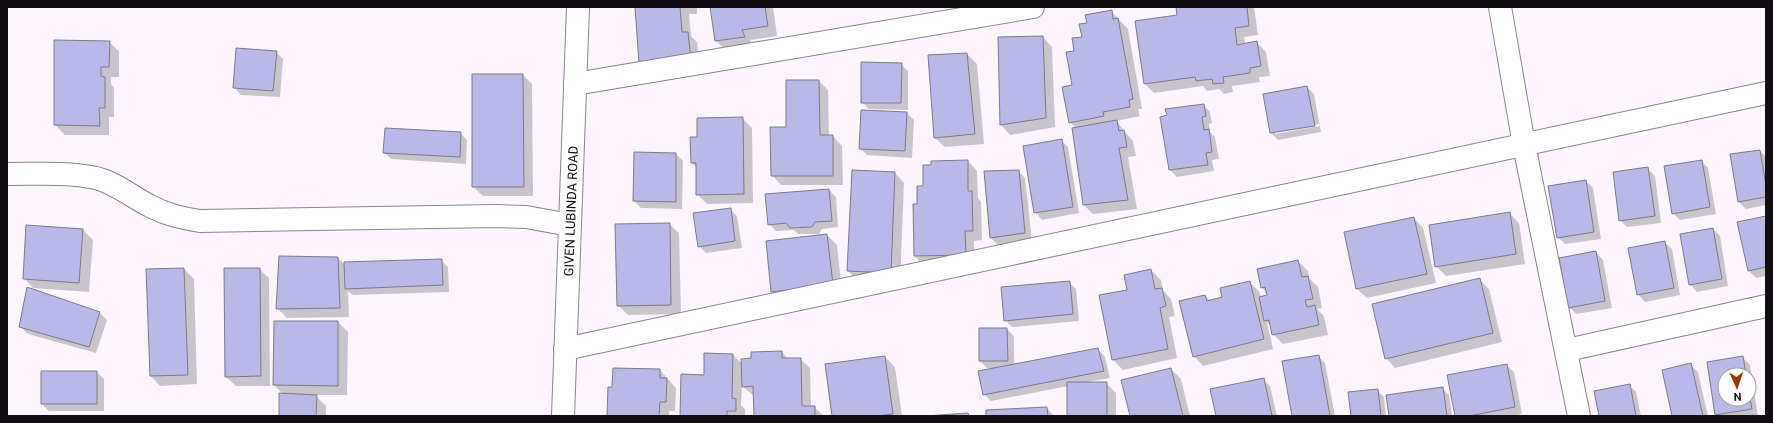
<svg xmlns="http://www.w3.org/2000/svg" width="1773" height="423" font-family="Roboto,sans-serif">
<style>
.shadow{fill:#0003;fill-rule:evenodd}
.building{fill:#bab8e8;stroke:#7b7b87}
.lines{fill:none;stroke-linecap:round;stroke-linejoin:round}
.minor-casing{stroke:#8a828c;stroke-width:24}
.tertiary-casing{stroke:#8a828c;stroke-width:24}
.minor{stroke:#fff;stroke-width:22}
.tertiary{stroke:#fff;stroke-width:22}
.labels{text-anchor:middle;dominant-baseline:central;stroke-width:3.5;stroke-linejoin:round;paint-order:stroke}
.street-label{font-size:13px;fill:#120f13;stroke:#fff}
</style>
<rect width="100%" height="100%" fill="#fcf5fe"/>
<path class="shadow" d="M636 7H697V14H689L691 36 697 42 700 69Z
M711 7H773L777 36 750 40 754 46 726 50 716 41Z
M1179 7H1254L1258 35 1244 37 1245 44 1257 43 1266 52 1270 76 1259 77 1260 82 1232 86 1233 92 1224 94 1219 89 1207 91 1203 86 1154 93 1145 84 1179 16Z
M1111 11 1128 29 1142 109H1138L1140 116 1116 121 1133 141 1136 156 1128 157 1137 209 1093 214 1084 205 1076 128 1070 122 1076 51 1088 23Z
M1043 37 1052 47 1055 127 1010 135 1001 125 999 38Z
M55 41 109 42 119 51V77H111V84L114 88V117H109V135H65L55 125Z
M276 52 283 59 280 97 241 95 234 87Z
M967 54 977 64 984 144 945 147 935 138Z
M901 64 908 71V110L869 109 862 102Z
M523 75 532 84 533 196H483L473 187Z
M819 81 828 90 829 136H833L842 146 843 185H781L772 175 787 128Z
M1307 87 1314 94 1321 132 1278 140 1271 133 1264 95ZM1319 124 1320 126 1275 134V132Z
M1203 105 1210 112 1212 123 1209 124 1210 132 1215 137 1219 159 1212 160 1214 171 1177 177 1170 170 1161 117Z
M907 113 914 120 912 158 867 155 860 148Z
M742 118 752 128 753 203 707 204 697 194V168L692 163 698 138Z
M460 133 467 140 466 164 391 159 384 152Z
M1061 140 1068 147 1079 213 1042 220 1035 212Z
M1760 151 1766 157V205L1746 209 1739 202Z
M635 153 676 154 683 161 682 209 641 208 634 201Z
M968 161 977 171 978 198 981 202 982 240 974 241 975 265 924 266 915 256 918 205 924 187Z
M1701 161 1708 168 1716 214 1680 220 1673 213Z
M1648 169 1655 176 1661 223 1627 227 1620 220Z
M1018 171 1025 178 1032 240 998 245 991 238Z
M895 173 904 183 900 283 858 281 848 271Z
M1586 181 1593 188 1601 239 1565 244 1558 237Z
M829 190 836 197 838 227 822 229 819 234H798L794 230 776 231 769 224 766 195Z
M730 209 737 216 742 248 706 253 699 246Z
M1509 213 1519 223 1525 264 1446 276 1436 266Z
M1766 217V276L1756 278 1749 271Z
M1414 218 1423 228 1436 283 1367 298 1357 289Z
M669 224 679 233 681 314 628 315 618 305Z
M27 226 83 230 93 240 89 292 33 288 24 278Z
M1713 229 1720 236 1728 286 1697 292 1690 284Z
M827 235 837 245 842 293 782 301 772 291Z
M1664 242 1672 249 1680 295 1645 302 1638 294Z
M1596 252 1603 260 1612 308 1576 314 1569 307Z
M338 258 345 265 441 260 448 267 449 292 353 295 348 291 349 317 287 318 277 308Z
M1298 261 1308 271 1309 278 1318 287 1322 308 1317 309 1324 316 1328 335 1283 344 1273 334 1272 327 1267 322 1273 349 1203 366 1194 356 1205 296 1211 301 1223 298 1249 282 1259 291 1261 298 1268 296 1262 287Z
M184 269 194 279 197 384 160 386 151 376 147 270Z
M259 269 269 278 270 386H236L226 377Z
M1151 270 1161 280 1163 290 1171 299 1175 316 1169 317 1177 358 1123 370 1113 360 1100 296 1128 290Z
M1479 279 1489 289 1502 342 1395 368 1386 358Z
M1069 282 1076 289 1079 321 1012 327 1005 320Z
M28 288 100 313 107 320 96 353 28 334 20 326Z
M275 322H338L348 332 347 395H315L326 406V416H280L284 395 274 385Z
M980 329H1007L1014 336V366L1098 349 1105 357 1110 378 1087 382 1106 383 1116 393V416H1068V386L991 401 984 394 995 368H987L980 361Z
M782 352 788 359H800L810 368 811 407H814L824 416H755L754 396 742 386 741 405 745 409V416H681L705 376 733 355 742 364 752 359Z
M1318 356 1325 363 1335 416H1293Z
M885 357 895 367 902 416H833Z
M1743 358 1750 365 1758 416H1717L1708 363ZM1725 375H1749V399H1725Z
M1506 365 1514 372 1522 414 1512 416H1456Z
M1691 365 1698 372 1708 416H1673Z
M1171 369 1181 379 1190 416H1131Z
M660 370 676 388 675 411H669V416H608Z
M97 372 104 379V411H49L42 404Z
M1263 379 1270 386 1277 416H1217Z
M1629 385 1636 392 1641 416H1600Z
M1442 388 1449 395 1452 416H1390Z
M1377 390 1384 397 1386 416H1352Z
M1047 408 1054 416H987Z"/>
<path class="building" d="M635 7H680L682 32H688L691 60 639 63Z
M710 7H765L768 26 742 30 745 37 715 41Z
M1176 7H1247L1249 26 1235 28 1237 45 1257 41 1261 66 1250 68V73L1223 77 1224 83 1213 84 1212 79 1196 81 1195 77 1144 84 1135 21 1177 15Z
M1112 10 1113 19 1118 18 1133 99 1129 100 1130 107 1103 112 1104 116 1069 123 1062 87 1072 85 1066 52 1074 51 1072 38 1082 37 1079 24 1087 23 1085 15Z
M1043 36 1046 118 1000 125 998 37Z
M54 40 110 41 109 67H101V76L105 77V108H99L100 126 54 125Z
M236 48 277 51 273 91 233 88Z
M967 53 975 134 934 138 928 55Z
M861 62 902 63 901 103H861Z
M472 74H523L524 187H472Z
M786 80H819L820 135H833V176H771L770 127H786Z
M1307 86 1315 126 1270 133 1263 94Z
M1204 104 1206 116 1202 117 1204 130 1209 129 1212 152 1206 153 1208 165 1169 170 1160 117 1167 115 1165 109Z
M861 110 907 112 905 151 859 149Z
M743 117 744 194 696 195V163H691L690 137H697V118Z
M1117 120 1119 131 1124 130 1127 147 1119 148 1128 200 1083 205 1072 128Z
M385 128 461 132 460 157 383 153Z
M1062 139 1073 207 1034 213 1023 146Z
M1760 150 1766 186V197L1738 202 1730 154Z
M634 152 676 153V202L633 201Z
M968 160V191H972L973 231H965L966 255 914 256 913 204H917V186H923V165H931V161Z
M1702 160 1710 207 1672 214 1664 166Z
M1648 167 1655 216 1619 221 1613 172Z
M852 170 895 172 891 273 847 271Z
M1019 170 1025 233 990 238 984 171Z
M1586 180 1594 232 1557 238 1548 186Z
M829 189 832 221 815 222 812 227 790 228 786 223 768 225 765 194Z
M731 208 735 241 698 247 693 213Z
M1510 212 1516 254 1435 267 1429 225Z
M1766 216V267L1748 271 1737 222Z
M1414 217 1427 274 1356 289 1344 232Z
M670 223 671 305 617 306 615 224Z
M26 225 83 229 79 283 23 279Z
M1713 228 1722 279 1689 285 1680 234Z
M827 234 833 284 771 292 766 241Z
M1665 241 1674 288 1637 295 1628 248Z
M1596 251 1605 301 1568 308 1559 258Z
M279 256 338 257 340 308 276 309Z
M442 259 443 285 345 289 344 262Z
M1298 260 1302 277 1308 276 1313 299 1305 300 1307 307 1315 305 1319 325 1272 335 1269 320 1264 321 1259 297 1267 295 1265 287 1261 288 1257 269Z
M184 268 188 375 150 376 146 269Z
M224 268H260L261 376 225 377Z
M1151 269 1155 289 1162 288 1166 306 1160 308 1168 349 1112 360 1099 295 1127 290 1124 275Z
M1480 278 1493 333 1385 359 1372 304Z
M1070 281 1073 314 1004 321 1001 287Z
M1250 281 1264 339 1193 357 1179 301 1205 295 1207 301 1222 297 1220 288Z
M27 287 100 312 89 347 19 327Z
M274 321H338V386L273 385Z
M979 328H1007L1008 361H979Z
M1098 348 1104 371 983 395 978 371Z
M782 351V358H801L802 406H815V416H754L753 386 742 387 741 359 751 358V352Z
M704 353 733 354 732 398 736 399V411H727V416H680L681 374 704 375Z
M1319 355 1330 416H1292L1282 361Z
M885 356 893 414 877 416H832L825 364Z
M1743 356 1746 375H1725V399H1749V393L1752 409 1715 415 1707 362Z
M1691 363 1703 416H1672L1662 370Z
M1507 364 1515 407 1469 416H1455L1447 375Z
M613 368 660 369V378H667L666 402H660L659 416H607L608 387H612Z
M1171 368 1183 416H1130L1121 380Z
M41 371H97V404H41Z
M1264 378 1272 416H1216L1210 389Z
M1067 382H1107V416H1067Z
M1630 384 1636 416H1599L1594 391Z
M1443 387 1447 416H1389L1386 395Z
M1378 389 1381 416H1351L1348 392Z
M279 393 317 395 316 416H279Z
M1047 407 1048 416H986V410Z
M968 413 969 416H925Z"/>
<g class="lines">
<g class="minor-casing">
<path id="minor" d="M1500 7 1524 145 1579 416
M575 84 1033 7
M7 174C36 174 68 172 96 178 116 183 132 197 150 206 167 215 182 218 200 221L496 216 526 217 570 225
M565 349 1766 93
M1567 350 1766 306"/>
</g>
<g class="tertiary-casing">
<g id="tertiary">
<path id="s1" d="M563 416 578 7"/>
</g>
</g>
<use href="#minor" class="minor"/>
<use href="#tertiary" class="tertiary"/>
</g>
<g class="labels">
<g class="street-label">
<text stroke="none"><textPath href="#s1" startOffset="205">GIVEN LUBINDA ROAD</textPath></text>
</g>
</g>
<rect width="1773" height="423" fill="none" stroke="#120f13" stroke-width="16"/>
<g transform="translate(1737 387) rotate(177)"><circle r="19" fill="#ffffff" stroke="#a09fa1"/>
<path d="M0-3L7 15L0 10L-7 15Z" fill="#9a3502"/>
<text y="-6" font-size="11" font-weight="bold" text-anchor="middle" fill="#120f13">N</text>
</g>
</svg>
